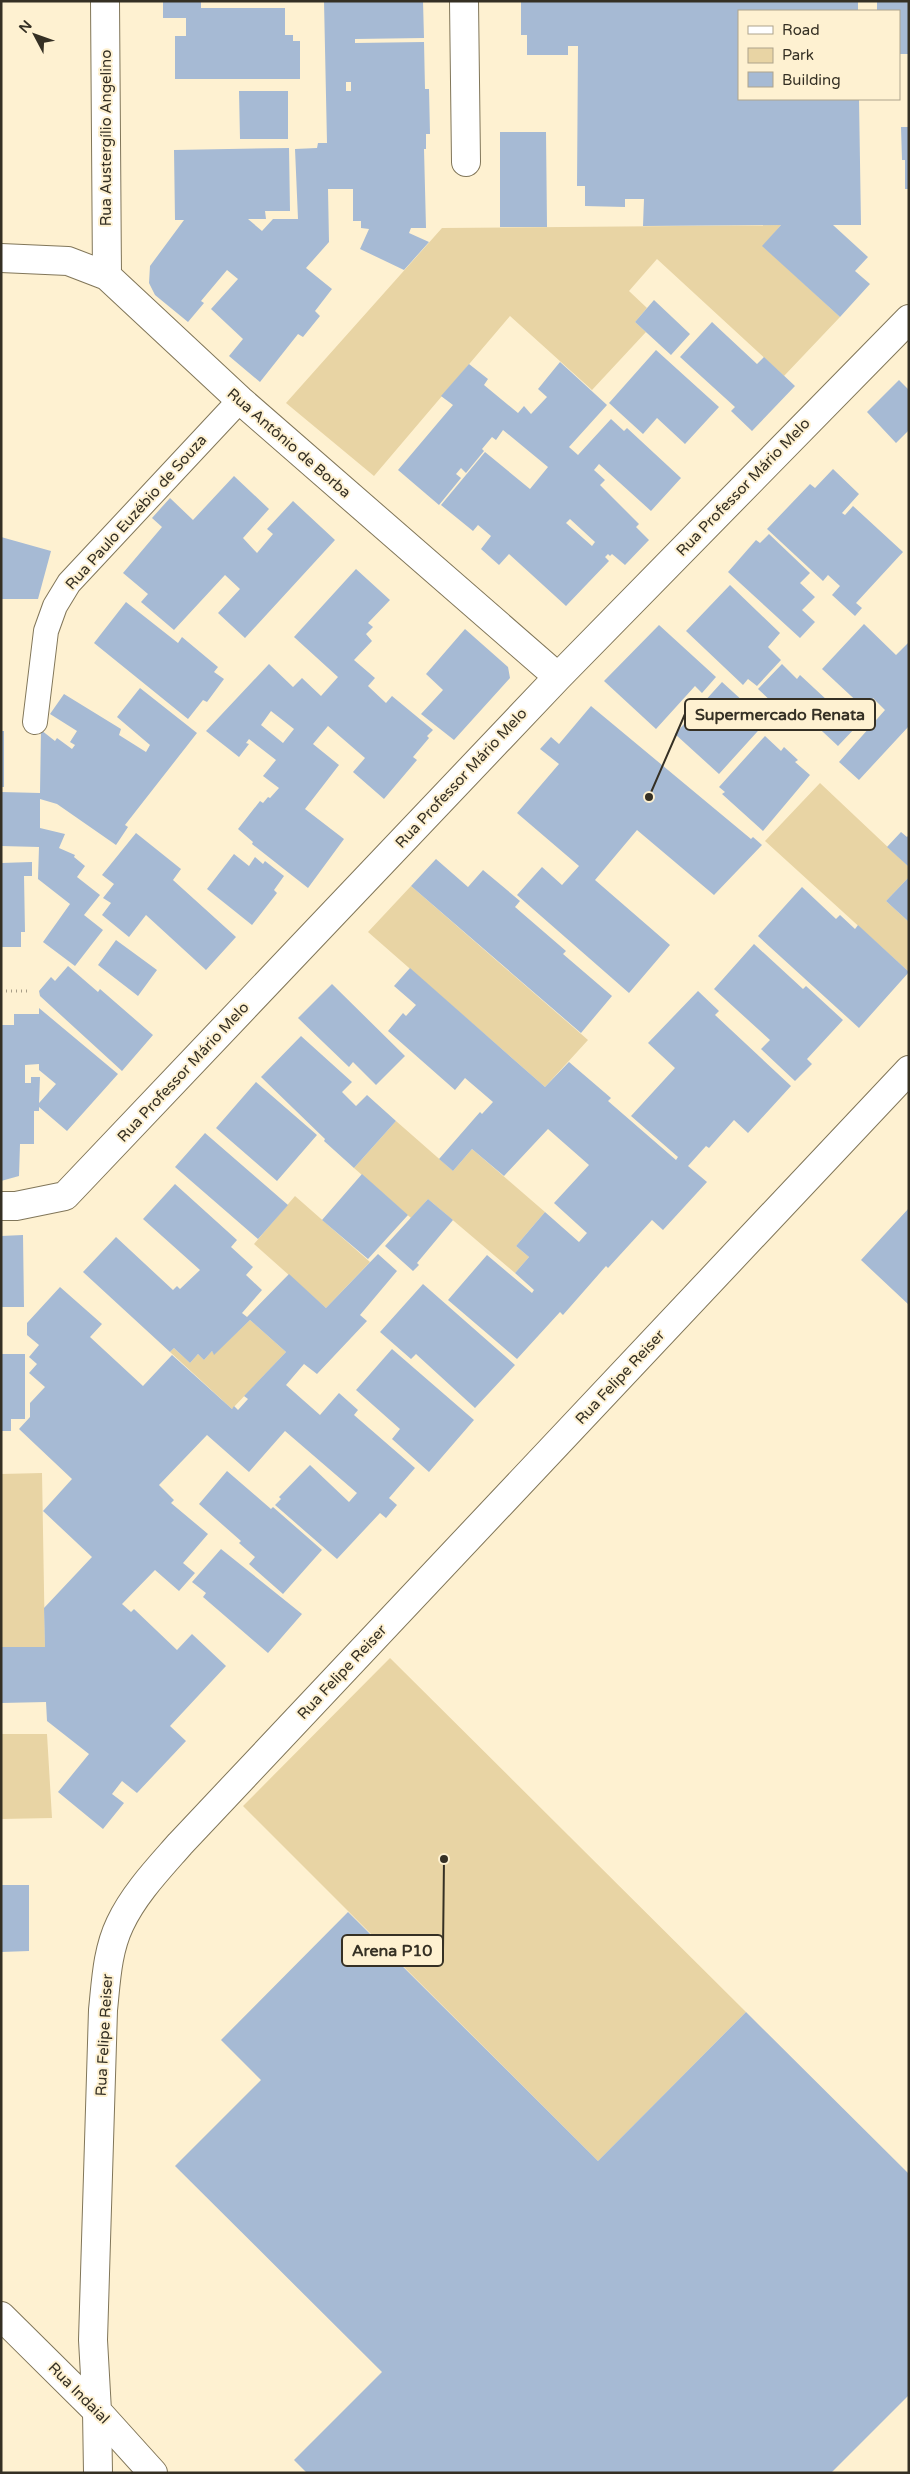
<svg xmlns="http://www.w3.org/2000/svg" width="910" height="2474" font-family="'Varela Round',sans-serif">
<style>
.green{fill:#e8d4a4}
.building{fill:#a6bad4;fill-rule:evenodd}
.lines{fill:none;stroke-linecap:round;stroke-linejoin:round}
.lane-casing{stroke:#817659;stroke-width:26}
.street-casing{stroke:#817659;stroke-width:30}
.secondary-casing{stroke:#817659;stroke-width:30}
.path{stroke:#a89e87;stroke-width:3;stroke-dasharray:1 4;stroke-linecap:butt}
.lane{stroke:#fff;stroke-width:24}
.street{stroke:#fff;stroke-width:28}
.secondary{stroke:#fff;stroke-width:28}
.labels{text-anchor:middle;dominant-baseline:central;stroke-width:4;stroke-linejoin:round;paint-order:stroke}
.street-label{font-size:15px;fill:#353024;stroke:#fef1d1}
.leader{fill:none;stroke:#353024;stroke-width:2}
.callout-dot{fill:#353024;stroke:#fef1d1;stroke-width:2}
.callout{fill:#fef1d1;stroke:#353024;stroke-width:2}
.callout-label{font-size:16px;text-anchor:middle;font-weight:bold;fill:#353024}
</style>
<rect width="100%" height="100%" fill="#fef1d1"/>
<path class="green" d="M781 225 763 246 840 317 784 376 657 259 629 291 647 308 635 322 646 332 592 390 510 316 374 476 286 403 442 228Z
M820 783 909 867V877L886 901 909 922V972L765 841Z
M411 886 588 1040 545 1087 368 932Z
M396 1121 453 1171 472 1149 545 1212 516 1246 529 1257 515 1273 428 1199 411 1218 354 1168Z
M295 1196 370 1262 326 1308 254 1244Z
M250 1320 286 1352 232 1409 170 1352 174 1348 190 1363 198 1354 204 1360 212 1351 214 1354Z
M42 1473 45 1647H1V1474Z
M390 1658 746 2012 598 2161 243 1806Z
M1 1734H47L52 1818 1 1819Z"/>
<path class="building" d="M163 1H201V8H285V35H293V41H300V79H175V36H186V18H163Z
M324 1H423L424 38 355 39V43L424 42 425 89H429L430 134H426V149H424L426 228H411L409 233 429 242 404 270 360 249 369 229 361 228V221H353V189H328L329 242 306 268 332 289 315 311 320 316 303 337 298 334 260 382 229 356 243 339 211 309 238 279 227 270 201 301 204 303 188 322 155 295 149 283 150 266 184 220H175L174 150 289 148 290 211H265L266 219H248L262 231 273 219H298L295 149 317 148 318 143H327ZM346 82H351V91H346Z
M521 1H858V11H739V99H859L861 225H833L868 257 855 271 870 284 840 317 762 246 781 225 643 226 644 199H625V207L585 206V186H577L578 46H568V55H527V35H521Z
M877 1H909V54H899V11H877Z
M239 91H288V139H240Z
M901 127H909V189H905V160H902Z
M500 132H546L547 227H500Z
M654 300 690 334 671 355 635 322Z
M712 322 757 364 764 357 795 386 752 431 731 411 735 407 680 357Z
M656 350 719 407 685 444 657 418 643 434 609 403Z
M560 362 607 405 569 447 578 455 611 419 624 431 627 428 681 478 651 511 599 464 594 470 605 480 600 485 639 524 636 527 649 540 625 565 612 554 610 556 608 554 605 557 609 561 566 606 509 554 499 565 481 549 491 536 478 525 473 531 441 505 485 452 530 489 548 467 503 430 496 440 492 437 482 449 484 451 466 473 461 468 456 474 461 478 439 505 398 470 453 405 441 396 469 364 488 379 484 385 518 413 524 406 531 414 547 397 538 389ZM570 519 595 542 592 546 566 523Z
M899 380 909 390V430L896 443 867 412Z
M833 469 859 494 842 513 845 515 853 506 903 552 856 603 862 608 855 616 832 595 840 586 828 575 823 581 767 529 810 484 815 488Z
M234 476 269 509 243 538 257 553 273 534 267 529 293 501 335 540 245 638 218 613 240 589 225 575 174 630 141 602 148 594 123 573 162 527 152 518 170 498 193 520Z
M769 534 810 573 800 583 815 597 802 610 815 622 800 638 728 572 756 540 760 543Z
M1 537 51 551 38 599H1Z
M356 569 390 600 368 623 373 627 366 634 372 641 354 660 375 678 368 686 386 703 392 696 433 730 427 736 429 738 413 757 417 760 384 799 353 772 365 758 328 726 313 744 339 765 305 809 344 839 308 888 252 844 253 842 238 829 260 801 263 803 268 797 270 798 279 788 263 776 276 760 249 739 246 743 249 744 239 757 206 731 269 664 293 687 302 678 321 696 338 677 294 637ZM271 711 294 729 283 743 261 725Z
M730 585 780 633 768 647 781 660 757 686 748 679 743 685 686 631Z
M126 602 178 643 182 637 218 667 214 672 224 679 207 702 203 700 188 719 94 643Z
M864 624 896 655 909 642V726L859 780 839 762 885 710 873 698 864 708 822 669Z
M659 625 716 677 702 693 695 686 656 729 604 681Z
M465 629 508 667 510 678 454 740 421 714 443 690 426 674Z
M782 664 797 679 800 675 856 727 838 746 808 718 799 727 758 689Z
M722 682 766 722 719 774 675 734Z
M140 688 197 733 125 825 128 827 116 845 57 804 40 799V828L65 834 59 848 75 855 74 857 85 866 77 877 100 895 84 915 103 930 75 966 43 942 70 904 38 879 39 847 1 846V792L40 793 41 730 55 741 57 738 72 749 75 745 70 742 77 731 50 714 64 694 121 729 119 735 146 752 150 745 117 717Z
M591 706 751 839 753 837 762 845 714 895 637 830 595 880 670 945 629 993 517 895 542 867 562 885 579 866 517 813 559 764 540 749 551 737 559 744Z
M1 731H4V787H1Z
M765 736 781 751 784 747 798 760 795 762 810 775 763 831 722 794 725 792 719 787Z
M901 832 907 837 909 835V867L887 847Z
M136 833 181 869 173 880 236 937 206 970 146 915 129 937 102 915 111 903 103 898 114 884 102 875Z
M234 854 249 866 255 857 263 864 265 861 284 876 274 890 277 893 252 925 207 889Z
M436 859 468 887 483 870 520 901 515 907 566 951 563 954 612 996 581 1033 411 886Z
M32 862V876H24L25 932H21V947H1V863Z
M909 877V922L886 901Z
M802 887 836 919 840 915 855 929 858 925 909 972 859 1028 758 936Z
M116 940 157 970 138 996 98 965Z
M754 944 803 989 806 986 843 1020 807 1059 812 1064 795 1081 761 1049 770 1040 714 989Z
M68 966 98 992 100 989 153 1035 122 1071 40 996 39 991 51 977 55 981Z
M410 968 545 1087 569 1062 611 1098 608 1101 676 1160 678 1157 631 1116 675 1068 648 1043 698 991 719 1011 715 1015 791 1086 748 1133 734 1120 709 1148 706 1146 688 1166 707 1182 663 1230 652 1220 608 1268 606 1266 563 1315 560 1312 517 1359 448 1300 487 1255 532 1293 534 1290 515 1273 529 1257 516 1246 545 1212 579 1242 587 1233 554 1203 589 1165 548 1129 504 1176 472 1149 453 1171 439 1159 480 1112 482 1114 493 1102 465 1078 455 1090 388 1031 403 1013 406 1016 416 1005 394 986Z
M332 984 405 1056 376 1085 353 1062 349 1067 298 1018Z
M39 1008 118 1074 67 1131 39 1107V1111H34V1144H20L19 1176 1 1181V1025H14V1014H39ZM39 1064V1070L56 1084 39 1103 40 1077H31V1083H25V1065Z
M301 1036 352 1082 342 1092 356 1106 367 1095 396 1121 354 1168 324 1141 325 1139 261 1077Z
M256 1082 317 1135 277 1181 216 1128Z
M205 1133 288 1205 258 1239 175 1167Z
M362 1174 408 1215 368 1259 322 1220Z
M175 1184 237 1240 231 1247 253 1267 246 1275 262 1290 242 1313 247 1317 289 1274 326 1308 378 1254 397 1271 360 1315 367 1321 317 1374 304 1364 286 1385 320 1415 339 1393 358 1410 354 1415 415 1468 389 1498 397 1505 386 1518 380 1513 337 1559 275 1505 281 1499 279 1497 310 1465 349 1502 357 1493 285 1431 249 1472 207 1435 159 1485 174 1500 171 1503 208 1534 183 1563 195 1573 179 1591 155 1570 122 1604 131 1612 134 1609 177 1650 192 1634 226 1666 170 1726 186 1741 137 1793 122 1781 112 1794 124 1803 103 1829 58 1792 89 1754 47 1721 46 1702 1 1703V1647H45L44 1608 92 1557 43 1511 72 1479 19 1429 30 1417V1403L45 1387 29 1373 37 1364 29 1357 39 1345 27 1335V1323L60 1287 102 1324 90 1337 143 1386 172 1355 232 1409 234 1406 238 1410 248 1399 244 1396 286 1352 250 1320 214 1355 212 1351 204 1360 198 1354 190 1363 174 1348 170 1352 83 1272 116 1237 173 1290 177 1286 180 1289 200 1270 143 1219Z
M428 1199 453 1220 417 1263 419 1265 413 1271 385 1246Z
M909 1208V1305L861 1260Z
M23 1235 24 1307H1V1236Z
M423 1284 515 1365 475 1408 416 1354 411 1359 380 1332Z
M392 1349 474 1420 429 1472 392 1439 400 1429 356 1390Z
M1 1354H25V1419H11V1431H1Z
M227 1471 271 1509 273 1507 322 1550 283 1594 249 1564 255 1557 239 1543 241 1541 199 1504Z
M221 1549 302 1614 268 1653 203 1597 206 1593 192 1582Z
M1 1885H29V1951L1 1952Z
M348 1912 598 2161 746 2012 909 2174V2395L831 2473H307L294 2460 382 2372 175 2166 261 2080 221 2040Z"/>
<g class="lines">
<g class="lane-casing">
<path id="lane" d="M35 722 46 631 55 606 69 583 240 400"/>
</g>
<g class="street-casing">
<path id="street" d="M105 1 107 276
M464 1 466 162
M1 258 68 261 107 276 240 400 558 677
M1 1206H16L65 1196 558 677 909 319
M97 2411 98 2473"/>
</g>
<g class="secondary-casing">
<path id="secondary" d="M1 2316 97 2411 153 2473
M97 2411 93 2340 103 2010C106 1982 107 1951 120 1924 134 1894 159 1868 180 1844L909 1070"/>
</g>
<path class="path" d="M1 991H27"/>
<use href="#lane" class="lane"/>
<use href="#street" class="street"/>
<use href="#secondary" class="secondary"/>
</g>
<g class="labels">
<g class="street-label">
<text transform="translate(106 138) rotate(-90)">Rua Austergílio Angelino</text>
<text transform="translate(289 443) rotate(41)">Rua Antônio de Borba</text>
<text transform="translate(743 487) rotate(-46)">Rua Professor Mário Melo</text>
<text transform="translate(136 512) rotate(-48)">Rua Paulo Euzébio de Souza</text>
<text transform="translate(461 778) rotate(-47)">Rua Professor Mário Melo</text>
<text transform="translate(183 1072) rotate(-47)">Rua Professor Mário Melo</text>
<text transform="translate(620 1377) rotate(-47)">Rua Felipe Reiser</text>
<text transform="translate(342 1672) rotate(-47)">Rua Felipe Reiser</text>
<text transform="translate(104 2035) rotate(-87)">Rua Felipe Reiser</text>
<text transform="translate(79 2393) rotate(45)">Rua Indaial</text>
</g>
</g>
<path class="leader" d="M649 797L685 714M444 1859L443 1950"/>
<g class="callout-dot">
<circle cx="649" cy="797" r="5"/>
<circle cx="444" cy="1859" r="5"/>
</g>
<g class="callout">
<rect x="685" y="699" width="190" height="31" rx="5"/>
<rect x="342" y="1935" width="101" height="31" rx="5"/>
</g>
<g class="callout-label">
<text x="780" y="720">Supermercado Renata</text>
<text x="392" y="1956">Arena P10</text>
</g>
<rect width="910" height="2474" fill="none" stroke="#353024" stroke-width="5"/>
<rect x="738" y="10" width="162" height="90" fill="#fef1d1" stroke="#aea48c"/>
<rect x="748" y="26" width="25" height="8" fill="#ffffff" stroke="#aea48c"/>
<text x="782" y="35" font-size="15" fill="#353024">Road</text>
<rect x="748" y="48" width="25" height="15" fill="#e8d4a4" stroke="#aea48c"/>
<text x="782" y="60" font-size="15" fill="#353024">Park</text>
<rect x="748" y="72" width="25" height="15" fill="#a6bad4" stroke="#aea48c"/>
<text x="782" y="85" font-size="15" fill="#353024">Building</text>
<g transform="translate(35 35) rotate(311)" stroke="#fef1d1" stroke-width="4" paint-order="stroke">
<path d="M0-4L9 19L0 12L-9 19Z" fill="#353024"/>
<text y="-8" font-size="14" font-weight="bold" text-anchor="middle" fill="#353024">N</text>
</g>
</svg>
